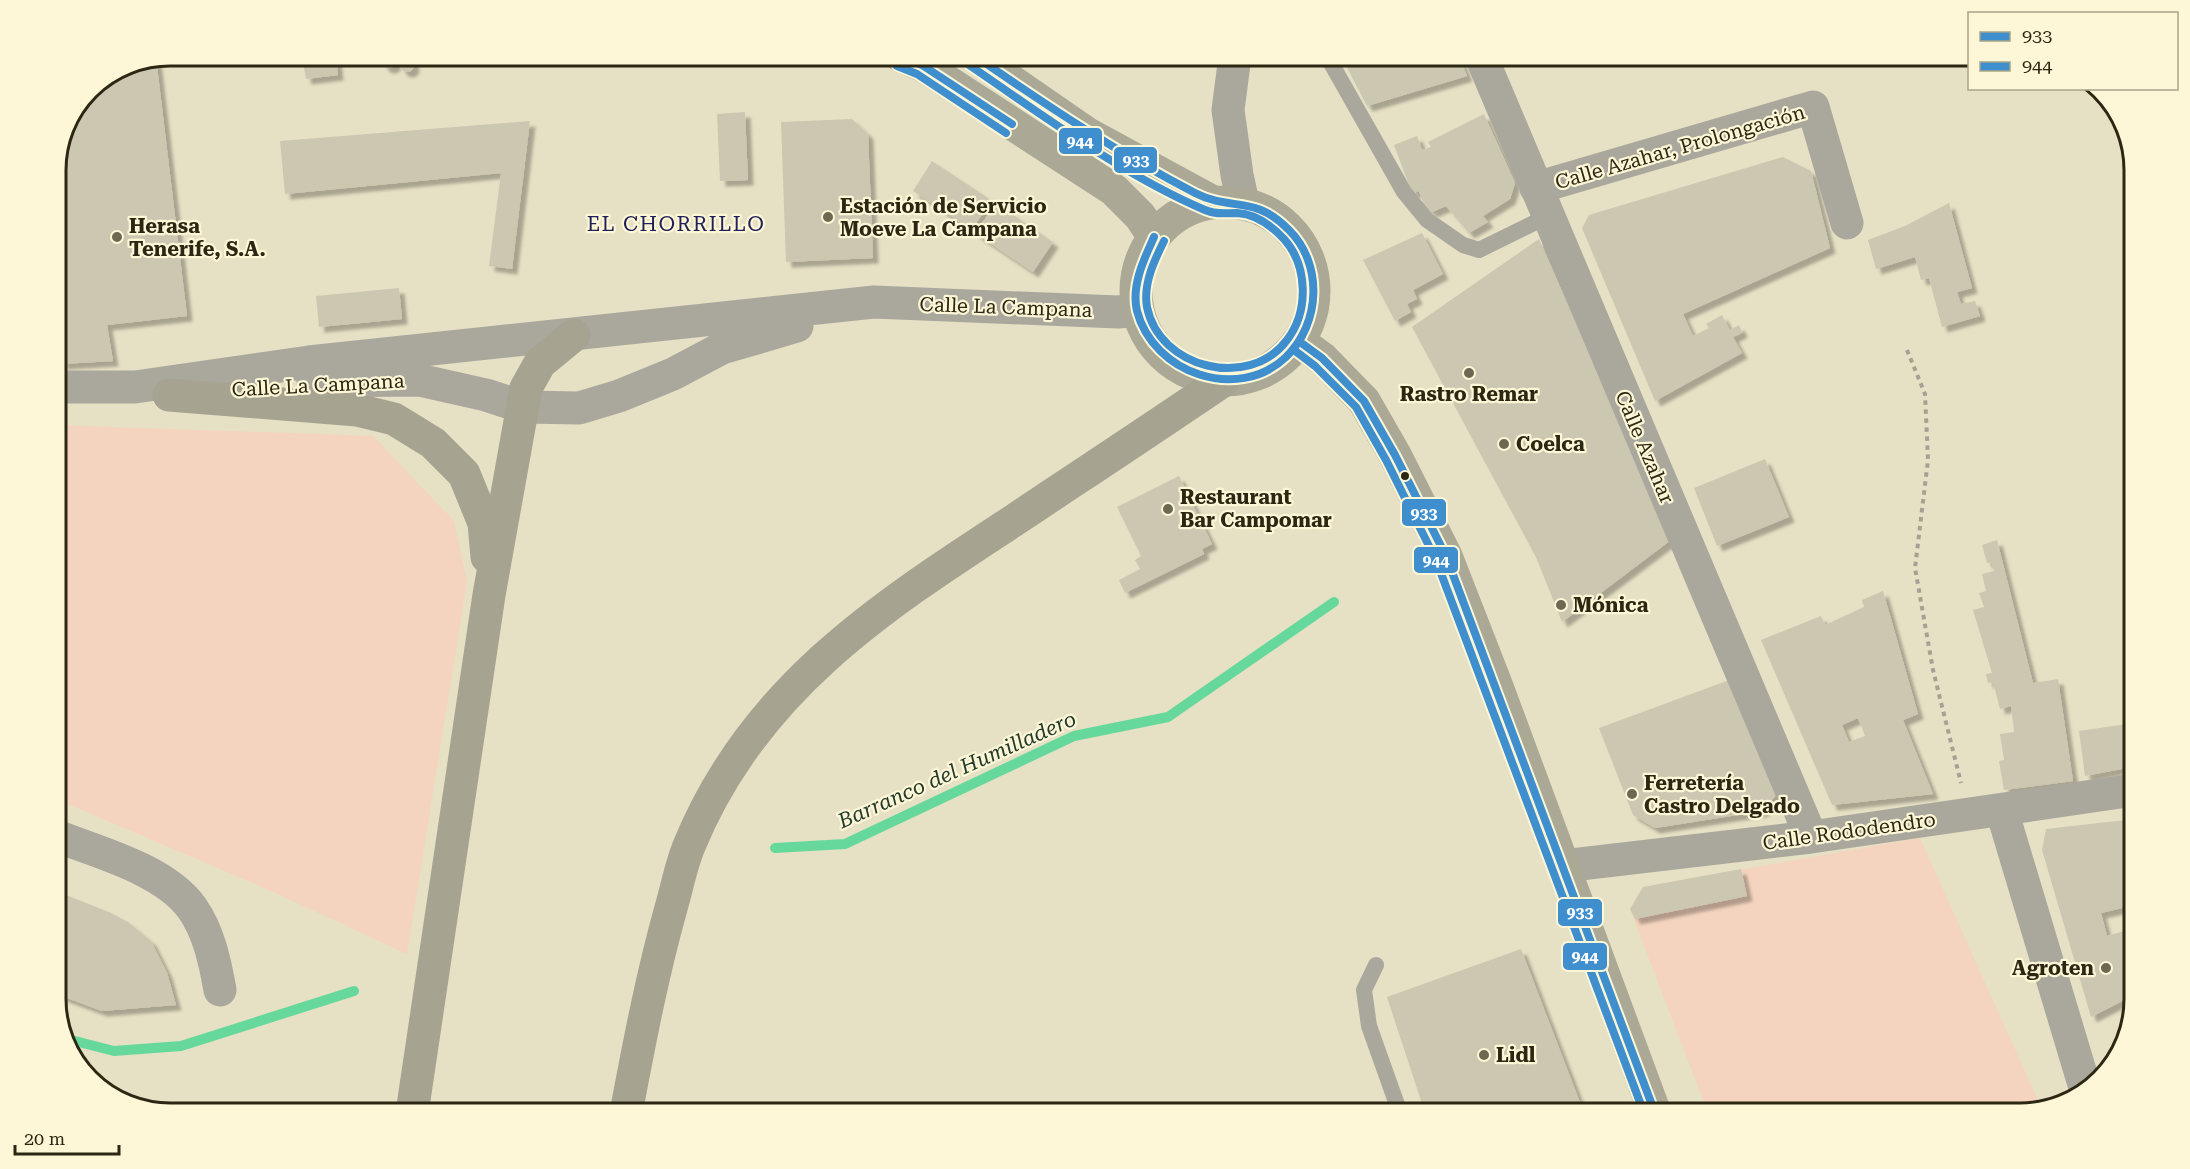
<svg xmlns="http://www.w3.org/2000/svg" width="2190" height="1169" font-family="'Roboto Serif',serif">
<style>
.green{fill:#f4d4be}
.lines{fill:none;stroke-linecap:round;stroke-linejoin:round}
.stream{stroke:#66d89c;stroke-width:10}
.building{fill:#ccc7b0;fill-rule:evenodd;filter:url(#shadow)}
.path{stroke:#a5a294;stroke-width:4;stroke-dasharray:4.5 4.5;stroke-linecap:butt}
.lane{stroke:#aaa89d;stroke-width:16}
.street{stroke:#aaa89d;stroke-width:33}
.primary{stroke:#aba996;stroke-width:33}
.highway{stroke:#a6a391;stroke-width:33}
.bus-1-casing{stroke:#fdf7d7;stroke-width:12}
.bus-2-casing{stroke:#fdf7d7;stroke-width:12}
.bus-1{stroke:#3f8fcf;stroke-width:8}
.bus-2{stroke:#3f8fcf;stroke-width:8}
.poi-dot{fill:#6d6851;stroke:#fdf7d7;stroke-width:2}
.bus-dot{fill:#2c2713;stroke:#fdf7d7;stroke-width:2}
.labels{text-anchor:middle;dominant-baseline:central;stroke-width:4.5;stroke-linejoin:round;paint-order:stroke}
.street-label{font-size:20px;fill:#2c2713;stroke:#fdf7d7}
.poi-label{font-size:20px;font-weight:bold;fill:#2c2713;stroke:#fdf7d7;text-anchor:start}
.neighbourhood-label{font-size:21px;letter-spacing:1.5px;fill:#21215a;stroke:#fdf7d7}
.water-label{font-size:21px;font-style:italic;fill:#223b2d;stroke:#fdf7d7}
.rim{fill:none;stroke:#2c2713;stroke-width:3}
.line-badge{stroke:#fdf7d7;stroke-width:2}
.badge-label{font-size:16px;text-anchor:middle;font-weight:bold;fill:#fff}
</style>
<defs>
<filter id="shadow"><feDropShadow dx="5.5" dy="5.5" stdDeviation="1.5" flood-color="#0004"/></filter>
</defs>
<rect width="100%" height="100%" fill="#e6e0c4"/>
<path class="green" d="M56 425 373 436 454 521 467 581 407 954 271 891 56 799Z
M1920 838 2041 1107 2021 1113H1708L1630 909 1643 887Z"/>
<g class="lines">
<path class="stream" d="M775 848 845 844 1074 736 1168 717 1334 602
M67 1039 114 1051 181 1046 354 991"/>
</g>
<path class="building" d="M382 61a7 7 0 1 1 14 0a7 7 0 1 1-14 0Z
M1341 56H1459L1467 76 1367 106Z
M400 65a7 7 0 1 1 14 0a7 7 0 1 1-14 0Z
M156 58 187 316 107 325 113 361 62 364 56 311V163L89 89 126 64Z
M336 58 338 75 306 79 303 62Z
M745 112 748 180 720 181 717 114Z
M1484 114 1515 183 1510 199 1483 216 1488 222 1469 233 1446 206 1432 212 1424 205 1419 191 1412 193 1394 145 1417 136 1422 150 1431 147 1428 142Z
M852 119 868 134 873 258 786 262 781 122Z
M530 121 512 269 489 266 501 173 285 194 280 141Z
M1783 157 1811 171 1830 248 1683 314 1693 336 1709 328 1706 324 1722 315 1730 330 1739 325 1742 332 1733 337 1742 353 1655 401 1582 228 1589 215Z
M932 161 991 200 972 230 913 191Z
M996 203 1053 242 1033 272 975 233Z
M1949 203 1972 288 1957 292 1961 304 1975 301 1980 316 1942 327 1929 278 1921 280 1915 257 1876 269 1868 240 1905 226Z
M1422 233 1443 274 1413 290 1417 299 1407 304 1411 312 1395 321 1363 260Z
M1539 239 1671 540 1562 622 1536 557 1412 327Z
M399 288 402 319 319 327 316 296Z
M1765 459 1789 517 1717 546 1694 488Z
M1179 476 1212 544 1202 549 1204 554 1125 593 1119 580 1140 569 1135 560 1141 556 1117 507Z
M1997 540 2033 683 2058 679 2073 781 2004 790 1999 761 2004 760 2000 734 2014 732 2011 706 2000 709 1993 682 1988 683 1986 674 1992 673 1973 610 1984 607 1979 593 1986 591 1982 574 1994 571 1992 562 1987 563 1982 545Z
M1883 591 1918 714 1903 720 1933 794 1832 805 1761 640 1821 616 1825 625 1864 607 1862 600ZM1858 718 1865 736 1849 742 1842 725Z
M1732 679 1781 789 1763 811 1655 828 1633 815 1599 728Z
M2127 724 2132 767 2085 776 2079 731Z
M2134 819V995L2091 1017 2042 850 2046 829ZM2126 907 2131 929 2107 936 2101 913Z
M1741 869 1747 896 1635 919 1630 909 1643 887Z
M56 891 109 912 128 922 151 941 167 973 176 1005 102 1011 56 994Z
M1521 949 1584 1113H1425L1387 997Z"/>
<g class="lines">
<path class="path" d="M1907 350 1925 394 1928 460 1915 568 1933 670 1961 783"/>
<path class="lane" d="M1327 56 1404 192 1427 220 1463 245 1479 250 1548 216
M1376 965 1364 990 1369 1026 1400 1113"/>
<path class="street" d="M1235 56 1228 110 1237 175 1243 203
M1481 56 1811 837
M1536 188 1813 107 1847 223
M313 381 419 380 486 395 523 407 579 408 619 396 673 374 722 348 797 326
M56 387H135L309 362 874 302 1118 312 1137 310
M2002 811 2086 1091
M56 836C98 852 165 870 192 908 209 932 215 962 220 990
M1563 866 1811 837 2134 790"/>
<path class="primary" d="M901 56 922 65 1114 190 1140 216 1154 237
M975 56 1088 134 1213 202
M1136 291a89 89 0 1 1 178 0a89 89 0 1 1-178 0Z
M1300 342 1322 358 1364 401 1395 455 1446 556 1496 684 1655 1113"/>
<path class="highway" d="M169 395 357 410 394 419 433 443 464 474 484 523 487 557
M412 1113 489 595 526 388 540 363 574 335
M626 1113C639 1044 652 976 671 908 677 888 681 865 689 846 753 689 881 607 1016 519 1085 473 1155 427 1224 380"/>
<g class="bus-1-casing">
<path id="bus-1" d="M901 56 922 65 1012 124
M975 56C1046 105 1118 153 1195 193 1232 212 1254 194 1289 230 1323 264 1321 323 1286 357 1238 403 1153 373 1137 311 1131 286 1144 259 1154 237
M1300 342 1322 358 1364 401 1395 455 1446 556 1655 1113"/>
</g>
<g class="bus-2-casing">
<path id="bus-2" d="M969 65C1044 116 1121 174 1205 210 1216 215 1226 213 1237 213 1255 214 1272 226 1284 239 1308 266 1309 311 1287 340 1249 391 1159 368 1147 307 1143 284 1154 261 1164 241
M897 66 917 74 1006 133
M1294 350 1315 366 1356 407 1386 460 1436 560 1644 1113"/>
</g>
<use href="#bus-1" class="bus-1"/>
<use href="#bus-2" class="bus-2"/>
</g>
<g class="poi-dot">
<circle cx="828" cy="217" r="6"/>
<circle cx="117" cy="237" r="6"/>
<circle cx="1469" cy="373" r="6"/>
<circle cx="1504" cy="444" r="6"/>
<circle cx="1168" cy="509" r="6"/>
<circle cx="1561" cy="605" r="6"/>
<circle cx="1632" cy="794" r="6"/>
<circle cx="2106" cy="968" r="6"/>
<circle cx="1484" cy="1055" r="6"/>
</g>
<circle class="bus-dot" cx="1405" cy="476" r="5"/>
<g class="labels">
<g class="street-label">
<text transform="translate(1680 147) rotate(-16)">Calle Azahar, Prolongación</text>
<text transform="translate(1006 307) rotate(2)">Calle La Campana</text>
<text transform="translate(318 385) rotate(-3)">Calle La Campana</text>
<text transform="translate(1645 447) rotate(67)">Calle Azahar</text>
<text transform="translate(1849 831) rotate(-8)">Calle Rododendro</text>
</g>
<g class="poi-label">
<text x="840" y="206">Estación de Servicio<tspan x="840" dy="23">Moeve La Campana</tspan></text>
<text x="129" y="226">Herasa<tspan x="129" dy="23">Tenerife, S.A.</tspan></text>
<text x="1469" y="394" text-anchor="middle">Rastro Remar</text>
<text x="1516" y="444">Coelca</text>
<text x="1180" y="497">Restaurant<tspan x="1180" dy="23">Bar Campomar</tspan></text>
<text x="1573" y="605">Mónica</text>
<text x="1644" y="783">Ferretería<tspan x="1644" dy="23">Castro Delgado</tspan></text>
<text x="2094" y="968" text-anchor="end">Agroten</text>
<text x="1496" y="1055">Lidl</text>
</g>
<g class="neighbourhood-label">
<text x="676" y="224">EL CHORRILLO</text>
</g>
<g class="water-label">
<text transform="translate(957 770) rotate(-24)">Barranco del Humilladero</text>
</g>
</g>
<path d="M0 0H2190V1169H0ZM170 66H2020A104 104 0 0 1 2124 170V999A104 104 0 0 1 2020 1103H170A104 104 0 0 1 66 999V170A104 104 0 0 1 170 66Z" fill="#fdf7d7" fill-rule="evenodd"/>
<path class="rim" d="M170 66H2020A104 104 0 0 1 2124 170V999A104 104 0 0 1 2020 1103H170A104 104 0 0 1 66 999V170A104 104 0 0 1 170 66Z"/>
<g class="line-badge">
<rect x="1058" y="127" width="45" height="28" rx="6" fill="#3f8fcf"/>
<rect x="1113" y="146" width="45" height="28" rx="6" fill="#3f8fcf"/>
<rect x="1401" y="498" width="46" height="29" rx="6" fill="#3f8fcf"/>
<rect x="1413" y="546" width="46" height="28" rx="6" fill="#3f8fcf"/>
<rect x="1557" y="898" width="46" height="29" rx="6" fill="#3f8fcf"/>
<rect x="1562" y="942" width="46" height="29" rx="6" fill="#3f8fcf"/>
</g>
<g class="badge-label">
<text x="1080" y="147">944</text>
<text x="1136" y="166">933</text>
<text x="1424" y="519">933</text>
<text x="1436" y="566">944</text>
<text x="1580" y="918">933</text>
<text x="1585" y="962">944</text>
</g>
<rect x="1968" y="12" width="210" height="78" fill="#fdf7d7" stroke="#a9a489" stroke-width="1.5"/>
<rect x="1980" y="32" width="30" height="9" fill="#3f8fcf" stroke="#a9a489" stroke-width="1.5"/>
<text x="2022" y="42" font-size="18" fill="#2c2713">933</text>
<rect x="1980" y="62" width="30" height="9" fill="#3f8fcf" stroke="#a9a489" stroke-width="1.5"/>
<text x="2022" y="72" font-size="18" fill="#2c2713">944</text>
<path d="M15 1145v9h104v-9" fill="none" stroke="#2c2713" stroke-width="3"/>
<text x="24" y="1145" font-size="18" fill="#2c2713" stroke="#fdf7d7" stroke-width="4.5" paint-order="stroke">20 m</text>
</svg>
